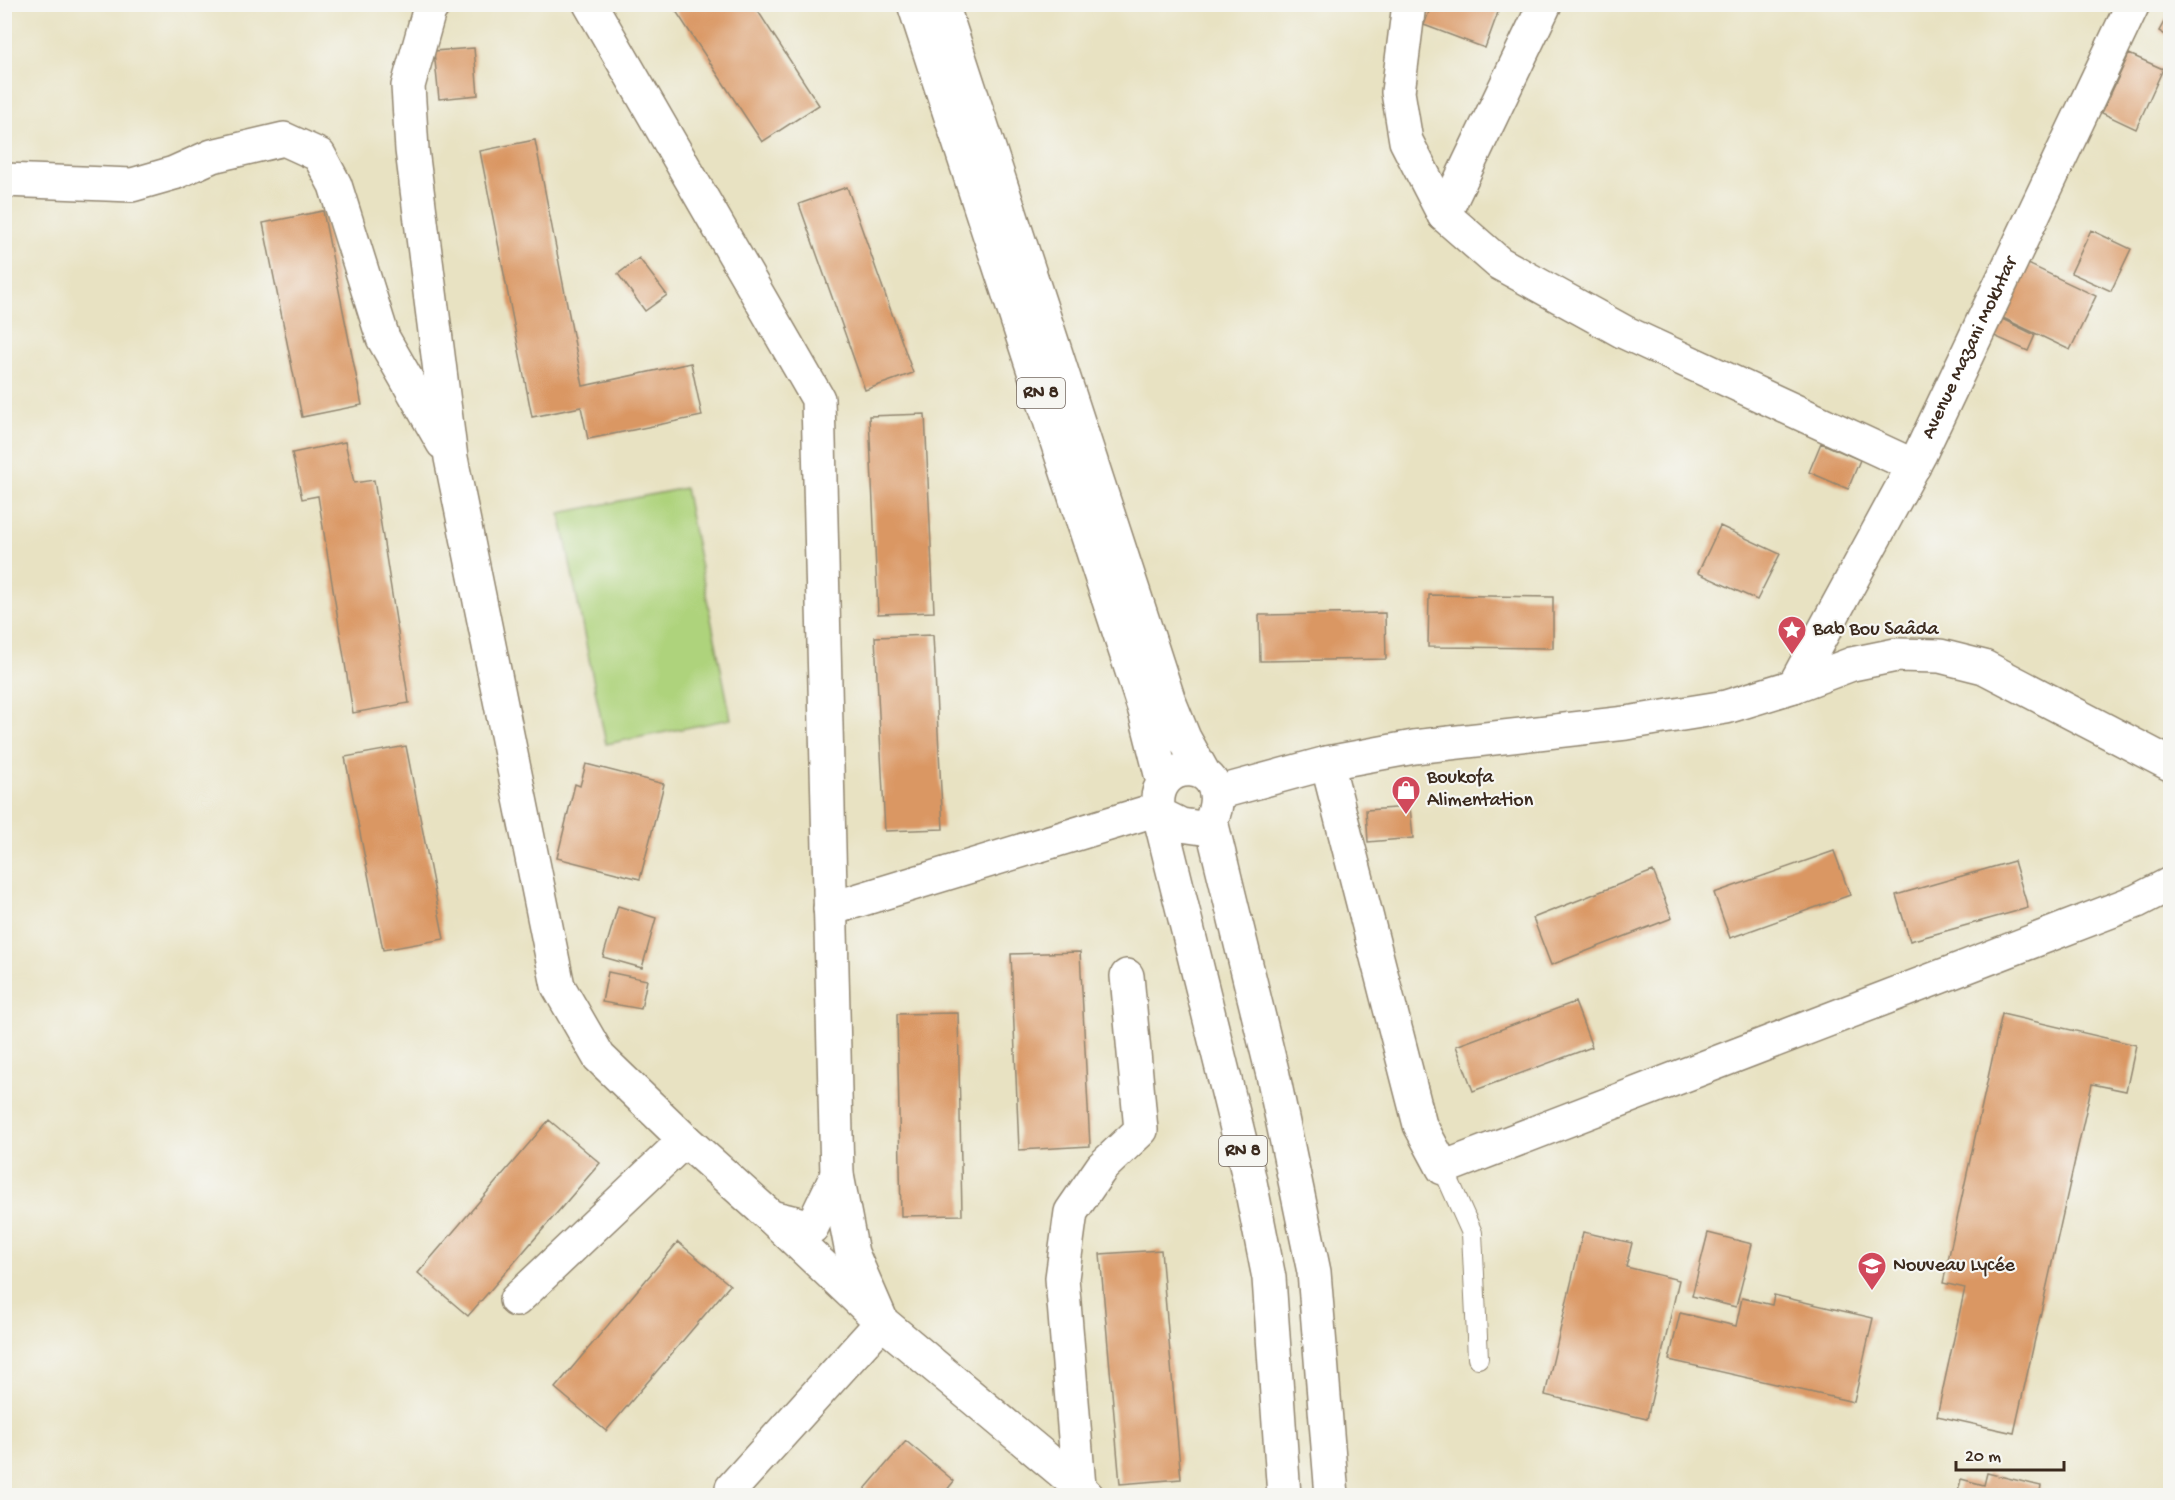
<svg xmlns="http://www.w3.org/2000/svg" width="2175" height="1500" font-family="'Gochi Hand',sans-serif">
<style>
.green{fill:#aed37c;stroke:#747e4d;stroke-width:1.5}
.building{fill:#da9763}
.lines{fill:none;stroke-linecap:round;stroke-linejoin:round}
.lane-casing{stroke:#928670;stroke-width:22}
.street-casing{stroke:#928670;stroke-width:36}
.secondary-casing{stroke:#928670;stroke-width:36}
.highway-casing{stroke:#928670;stroke-width:36}
.lane{stroke:#fff;stroke-width:20}
.street{stroke:#fff;stroke-width:33}
.secondary{stroke:#fff;stroke-width:33}
.highway{stroke:#fff;stroke-width:33}
.labels{text-anchor:middle;dominant-baseline:central;stroke-width:4.5;stroke-linejoin:round;paint-order:stroke}
.shield{fill:#f6f6f2;stroke:#73675e;stroke-width:1.5}
.shield-label{font-size:18px;font-weight:bold;fill:#3b2a1e}
.street-label{font-size:20px;fill:#3b2a1e;stroke:#f6f6f2}
.poi-label{font-size:20px;fill:#3b2a1e;stroke:#f6f6f2;text-anchor:start}
</style>
<rect width="100%" height="100%" fill="#f6f6f2"/>
<filter id="ink" filterUnits="userSpaceOnUse"><feTurbulence type="fractalNoise" baseFrequency=".0167" numOctaves="2"/><feDisplacementMap in="SourceGraphic" scale="12" xChannelSelector="R" yChannelSelector="G"/><feConvolveMatrix kernelMatrix="1 2 1 2 8 2 1 2 1" color-interpolation-filters="sRGB"/></filter>
<filter id="wash" filterUnits="userSpaceOnUse"><feTurbulence type="fractalNoise" baseFrequency=".008" numOctaves="4" result="noise"/><feDisplacementMap in="SourceGraphic" scale="24" xChannelSelector="R" yChannelSelector="G"/><feGaussianBlur stdDeviation="1.35" result="paint"/><feColorMatrix in="noise" values="0 0 0 0 0 0 0 0 0 0 0 0 0 0 0 0 0 1.4 0 .05"/><feComposite in="paint" operator="in"/></filter>
<g filter="url(#wash)">
<rect width="100%" height="100%" fill="#e8e2c2"/>
<path class="green" d="M685 488 731 719 606 744 560 513Z"/>
<g id="blocks">
<path class="building" d="M1432 4H1501L1485 48 1424 25Z
M672 5H754L819 105 762 142Z
M2170 11V38L2159 31Z
M474 48 478 95 439 99 434 51Z
M2129 54 2163 69 2136 129 2102 113Z
M535 140 583 386 691 363 702 416 588 439 581 407 532 417 480 151Z
M847 187 913 373 865 390 799 204Z
M323 211 362 405 302 417 263 223Z
M2091 230 2131 249 2111 291 2071 273Z
M639 258 667 295 645 311 618 274Z
M2024 262 2096 296 2070 350 1999 316Z
M2000 318 2035 335 2028 351 1992 335Z
M925 414 934 612 878 614 869 416Z
M345 442 354 483 374 480 409 703 353 713 318 496 302 499 292 453Z
M1821 443 1860 460 1848 489 1809 472Z
M1720 526 1780 554 1757 600 1698 573Z
M1429 595 1553 597V648L1428 647Z
M1385 613 1386 659 1260 661 1259 615Z
M933 635 943 829 885 831 875 637Z
M406 746 444 939 383 950 345 757Z
M586 764 664 784 640 879 557 858 575 784 580 786Z
M1410 807 1413 838 1368 842 1366 810Z
M1834 851 1850 895 1730 938 1714 893Z
M2014 861 2028 908 1910 941 1896 895Z
M1653 871 1672 918 1551 965 1533 918Z
M618 906 656 918 642 968 603 957Z
M1080 952 1090 1146 1019 1150 1011 954Z
M608 972 647 980 641 1009 602 1002Z
M1575 1002 1592 1047 1473 1091 1456 1046Z
M958 1013 962 1215 901 1216 897 1014Z
M2002 1014 2136 1045 2126 1091 2092 1084 2014 1433 1937 1416 1965 1288 1943 1283Z
M549 1120 600 1163 468 1316 418 1273Z
M1583 1232 1632 1243 1626 1267 1679 1280 1647 1419 1545 1395Z
M1708 1233 1752 1244 1736 1307 1692 1296Z
M678 1242 730 1285 606 1431 555 1388Z
M1161 1250 1181 1479 1120 1484 1100 1254Z
M1774 1295 1873 1318 1854 1402 1669 1360 1680 1313 1736 1326 1742 1298 1772 1305Z
M906 1441 954 1481 942 1496H859Z
M1987 1473 2041 1486 2039 1496H1957L1961 1479 1984 1485Z"/>
</g>
</g>
<g filter="url(#ink)">
<use href="#blocks" fill-opacity="0" stroke="#928670" stroke-width="1.5"/>
<g class="lines">
<g class="lane-casing">
<path id="lane" d="M1443 1168 1472 1233 1478 1358"/>
</g>
<g class="street-casing">
<g id="street">
<path d="M434 4 429 11 408 86 412 150 451 458 558 986 599 1057 685 1140 771 1217 812 1227 837 1175"/>
<path d="M590 4 818 399 837 1175 852 1253 882 1322 1068 1477 1087 1496"/>
<path d="M1409 4 1398 92 1406 141 1444 215"/>
<path d="M1545 4 1444 215 1499 263 1624 332 1914 466"/>
<path d="M4 180 132 185 174 173 212 156 284 139 319 155 335 185 383 338 443 443"/>
<path id="s1" d="M1794 686 1920 454 2133 4"/>
<path d="M1327 763 1420 1125 1443 1168 2137 901 2170 884"/>
<path d="M830 909 1158 809"/>
<path d="M516 1300 685 1140"/>
<path d="M1079 1487 1062 1278 1071 1212 1102 1167 1141 1130 1127 976"/>
<path d="M732 1488 882 1322 772 1218"/>
</g>
</g>
<g class="secondary-casing">
<path id="secondary" d="M1217 793 1327 763 1414 747 1626 723 1726 707 1794 686 1852 664 1896 655 1940 656 1984 667 2170 764"/>
</g>
<g class="highway-casing">
<path id="highway" d="M914 4 1145 711 1163 782
M942 4 1169 701 1184 738 1204 774
M1159 814 1249 1177 1269 1278 1284 1496
M1211 821 1202 828 1181 825 1159 814C1146 752 1239 756 1211 821L1273 1075 1314 1272 1332 1496"/>
</g>
<use href="#lane" class="lane"/>
<use href="#street" class="street"/>
<use href="#secondary" class="secondary"/>
<use href="#highway" class="highway"/>
</g>
</g>
<defs>
<g id="sight-pin" transform="scale(1.5)"><path d="M0 17L-7.5 6A9.5 9.5 0 1 1 7.5 6Z" fill="#d1495b" stroke="#f6f6f2"/><path d="M0-6L1.8-2.2L6-1.7L2.9 1.2L3.7 5.4L0 3.3L-3.7 5.4L-2.9 1.2L-6-1.7L-1.8-2.2Z" fill="#fff"/></g>
<g id="shop-pin" transform="scale(1.5)"><path d="M0 17L-7.5 6A9.5 9.5 0 1 1 7.5 6Z" fill="#d1495b" stroke="#f6f6f2"/><path d="M-5-2.5h2.3a2.7 3.5 0 0 1 5.4 0H5L5.5 6h-11ZM-1.5-2.5h3a1.5 2.3 0 0 0-3 0Z" fill="#fff"/></g>
<g id="school-pin" transform="scale(1.5)"><path d="M0 17L-7.5 6A9.5 9.5 0 1 1 7.5 6Z" fill="#d1495b" stroke="#f6f6f2"/><path d="M0-5L7-2L0 1L-7-2ZM-4 1L0 2.5L4 1V4Q0 6-4 4Z" fill="#fff"/></g>
</defs>
<g fill-rule="evenodd">
<use href="#sight-pin" x="1792" y="630"/>
<use href="#shop-pin" x="1406" y="790"/>
<use href="#school-pin" x="1872" y="1266"/>
</g>
<g class="labels">
<g class="shield">
<rect x="1017" y="378" width="48" height="30" rx="4.5"/>
<rect x="1219" y="1136" width="48" height="30" rx="4.5"/>
</g>
<g class="shield-label">
<text x="1041" y="393">RN 8</text>
<text x="1243" y="1151">RN 8</text>
</g>
<g class="street-label">
<text stroke="none"><textPath href="#s1" startOffset="381">Avenue Mazani Mokhtar</textPath></text>
</g>
<g class="poi-label">
<text x="1813" y="630">Bab Bou Saâda</text>
<text x="1427" y="778">Boukofa<tspan x="1427" dy="23">Alimentation</tspan></text>
<text x="1893" y="1266">Nouveau Lycée</text>
</g>
</g>
<rect width="2175" height="1500" fill="none" stroke="#f6f6f2" stroke-width="24"/>
<path d="M1956 1461v9h108v-9" fill="none" stroke="#3b2a1e" stroke-width="3"/>
<text x="1965" y="1461" font-size="18" fill="#3b2a1e" stroke="#f6f6f2" stroke-width="4.5" paint-order="stroke">20 m</text>
</svg>
